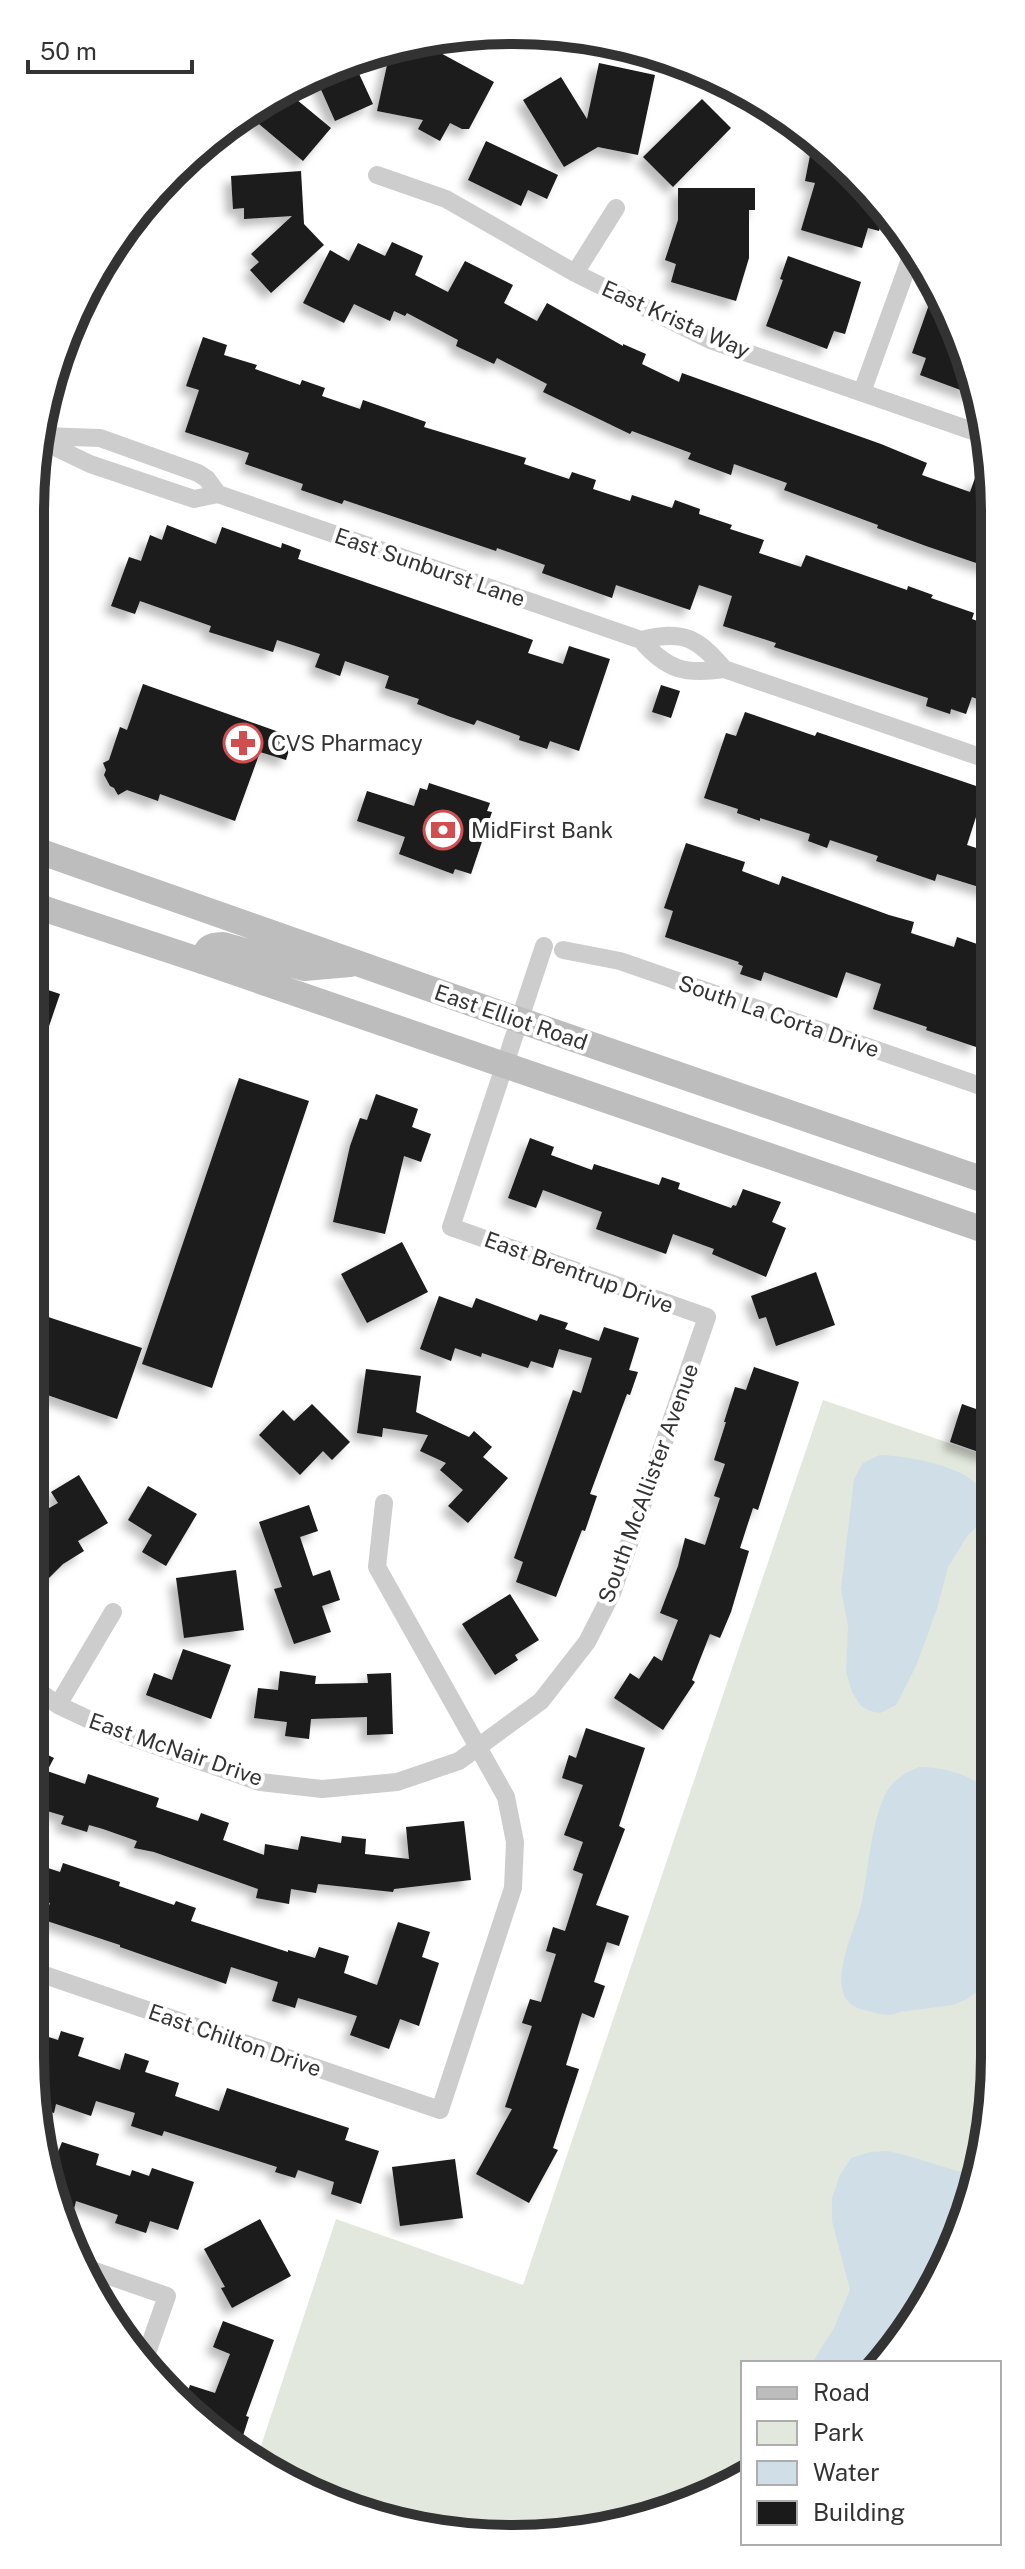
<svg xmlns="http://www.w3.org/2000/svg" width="1025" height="2569" font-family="'Public Sans',sans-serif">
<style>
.green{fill:#e2e8dd}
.water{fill:#d0dee8}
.building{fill:#1a1a1a;filter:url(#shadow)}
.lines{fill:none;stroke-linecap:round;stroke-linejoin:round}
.street{stroke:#cdcdcd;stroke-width:18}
.secondary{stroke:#bdbdbd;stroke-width:26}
.labels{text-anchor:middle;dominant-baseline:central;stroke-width:8;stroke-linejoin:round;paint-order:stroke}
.street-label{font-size:22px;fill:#333;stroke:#fff}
.poi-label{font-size:22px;fill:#333;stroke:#fff;text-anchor:start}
.rim{fill:none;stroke:#333;stroke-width:10}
</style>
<defs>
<filter id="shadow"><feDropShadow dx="-7" dy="7" stdDeviation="4" flood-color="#0004"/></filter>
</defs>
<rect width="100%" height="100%" fill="#fff"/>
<path class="green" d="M823 1400 993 1458 995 2056 970 2211 895 2351 881 2363H743V2478L607 2530 449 2535 272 2475 256 2461 336 2219 523 2285Z"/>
<path class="water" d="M880 1455C906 1456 953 1464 973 1481 984 1490 987 1503 987 1516L968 1535 948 1567 937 1609 916 1666 896 1705 880 1713 870 1711 861 1706 852 1692 846 1672 848 1626 841 1589 854 1479 863 1463Z
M919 1767C947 1767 973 1776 994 1794L995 1956 990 1972 980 1990 965 2000 953 2005 899 2012C888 2018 876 2013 864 2010 817 2000 857 1928 862 1901 868 1871 872 1819 886 1793 893 1780 906 1772 919 1767Z
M887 2151C917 2156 945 2170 976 2175L970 2211 895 2351 881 2363H812L834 2328 850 2290 832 2221V2199L839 2177 851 2158 870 2152Z"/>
<path class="building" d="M436 43 435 50 494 82 469 129H462L450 123 440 141 418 129 423 120 377 111 389 56Z
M599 63 655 75 638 155 598 147 564 167 523 100 561 77 587 119Z
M355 65 373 104 335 121 315 76Z
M285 90 331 128 303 161 253 119 262 109Z
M702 99 731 128 673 187 643 157Z
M813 140 876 195 885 209 879 231 868 228 862 248 801 230 815 183 805 181Z
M486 141 558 175 547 199 528 190 521 206 468 180Z
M301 171 304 224 324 245 271 293 250 270 259 262 251 254 292 216 244 219V208L233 209 231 176Z
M678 188H755V210H749V258L736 301 671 282 676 264 665 260 678 220Z
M392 242 423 256 415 275 448 292 465 261 513 285 504 303 537 321 547 303 623 346V344L646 354 642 364 679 382 682 373 881 444 927 463 922 475 970 492 975 478 991 483V568L926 546 877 528 878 525 784 490 787 483 734 464 731 475 688 459 691 453 632 431 630 434 543 392 547 384 497 358 494 364 456 346 458 340 407 313 405 316 394 311 390 321 354 304 344 323 303 303 330 250 349 261 358 243 385 256Z
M788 256 861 282 845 334 834 331 827 349 766 326 783 280 780 279Z
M932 296 946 301 974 395 920 375 926 358 912 353Z
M203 337 227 345 224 355 257 365 255 369 300 385 302 380 325 388 322 396 360 409 363 400 426 422 424 427 526 458 524 464 569 479 572 472 596 480 593 489 630 501 632 495 672 508 675 500 700 509 699 514 732 525 730 529 764 540 759 553 801 567 806 555 907 590 908 586 933 595 931 598 974 613 972 619 991 626V704L972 697 966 714 951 709 950 714 926 706 928 698 774 647 776 643 723 626 732 596 699 585 690 610 616 585 612 598 542 573 545 565 497 548 496 551 344 500 342 504 301 490 303 484 245 464 249 453 185 432 199 390 186 386Z
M167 525 216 544 222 527 281 548 282 543 301 550 298 559 533 640 528 653 563 664 569 646 610 659 579 751 550 741 547 749 519 740 520 736 477 720 474 725 448 716 417 704 419 699 385 688 389 676 345 661 340 676 315 667 320 654 277 640 273 652 209 632 211 626 140 601 135 614 111 606 129 557 141 561 150 535 162 540Z
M143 684 293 737 286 760 260 752 235 821 160 794 158 801 127 790 118 795 114 788 110 786 104 775 106 770 103 763 109 760 120 727 127 730Z
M661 685 680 691 671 718 652 712Z
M745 712 815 736 817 732 985 789 967 845 992 853V891L937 874 935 881 876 861 878 856 830 840 827 848 808 841 810 834 760 818V821L737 813 738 809 704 798 726 733 736 736Z
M429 783 490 803 487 811 492 812 471 874 455 869 453 874 399 854 405 837 357 821 367 791 414 806 420 788 427 790Z
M686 843 745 862 742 871 779 885 782 876 889 915 914 922 911 933 954 947 957 937 980 945 978 950 992 954V1023L984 1020 976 1047 926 1030 927 1027 873 1009 881 984 846 972 837 998 764 972 761 981 740 974 743 966 738 964 739 962 665 937 673 911 664 908Z
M30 984 60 994 33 1073H30Z
M239 1078 309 1101 212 1388 142 1364Z
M376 1094 418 1109 412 1127 431 1134 421 1162 404 1156 385 1234 333 1222 350 1146 360 1118 367 1120Z
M530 1138 554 1147 551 1155 592 1170 594 1164 659 1185 662 1177 680 1183 678 1189 731 1208 733 1205 736 1206 743 1189 781 1202 772 1222 786 1228 766 1277 712 1254 714 1249 673 1234 666 1254 596 1229 602 1212 543 1190 536 1208 508 1198Z
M402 1242 428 1292 367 1323 341 1274Z
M816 1272 835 1325 776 1346 766 1317 759 1319 751 1296Z
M439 1296 472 1308 476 1298 537 1321 540 1314 568 1323 565 1329 599 1341 604 1327 639 1338 629 1370 638 1372 630 1395 627 1394 590 1494 597 1496 585 1531 582 1530 556 1597 516 1582 523 1562 514 1558 573 1390 581 1393 592 1358 559 1349 553 1368 531 1361 528 1368 482 1353 481 1357 455 1348 451 1361 420 1349Z
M30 1311 142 1348 117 1419 30 1389Z
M754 1367 799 1382 758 1510 753 1508 740 1548 749 1551 731 1612 720 1638 710 1634 692 1680 695 1682 663 1730 614 1698 630 1673 639 1679 654 1656 662 1661 678 1620 660 1613 678 1566 685 1538 705 1545 720 1498 714 1496 725 1464 714 1460 726 1422H724L735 1387 746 1390Z
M366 1369 421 1376 416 1412 469 1437 474 1431 492 1447 483 1457 508 1478 468 1523 448 1506 463 1490 440 1470 446 1463 420 1451 428 1435 383 1428 382 1437 357 1433Z
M312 1404 350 1442 332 1460 323 1451 300 1475 259 1435 283 1410 294 1421Z
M962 1404 993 1415V1457L950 1442Z
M79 1475 108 1523 78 1541 84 1551 63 1564 30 1597V1519L58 1503 51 1492Z
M148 1486 197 1514 166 1566 142 1552 152 1535 128 1520Z
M309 1505 318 1531 300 1537 313 1576 330 1570 340 1600 322 1606 331 1632 294 1644 274 1589 282 1587 259 1522Z
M236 1570 244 1630 184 1638 176 1578Z
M510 1594 539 1640 515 1655 518 1660 495 1675 462 1624Z
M183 1649 231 1665 211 1719 146 1695 154 1673 172 1680Z
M280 1671 316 1676 315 1684 368 1683 367 1674 391 1673 393 1734 367 1735V1717L311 1719 309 1739 285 1736 287 1722 254 1718 258 1688 278 1690Z
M586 1728 645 1748 619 1826 625 1829 596 1905 629 1916 619 1946 607 1942 594 1982 605 1986 594 2018 582 2013 566 2065 579 2069 553 2148 558 2150 529 2203 476 2174 512 2109 505 2107 532 2026 522 2023 530 1999 541 2002 556 1954 546 1951 553 1927 565 1931 583 1874 573 1870 583 1842 564 1835 583 1785 562 1778 569 1755 576 1758Z
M30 1746 54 1758 47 1771 85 1784 88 1774 159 1798 156 1807 198 1821 201 1813 229 1823 223 1840 264 1855 265 1844 298 1850 301 1836 341 1843 342 1836 366 1839 365 1854 409 1859 406 1827 464 1821 471 1880 394 1889 393 1892 318 1884 316 1893 291 1889 289 1904 256 1898 258 1889 154 1852 134 1848 137 1841 103 1829 89 1825 87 1832 61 1824 64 1816 30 1806Z
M30 1862 60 1872 63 1863 120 1882 119 1886 174 1905 176 1901 196 1908 191 1921 288 1952V1950L315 1958 319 1947 349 1956 344 1973 377 1985 398 1922 430 1932 422 1957 439 1963 419 2026 400 2019 389 2049 350 2035 357 2016 298 1998 295 2008 272 2001 278 1982 231 1967 226 1984 120 1947V1945L44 1920 50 1903 30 1897Z
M30 2031 58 2040 61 2031 84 2038 78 2056 120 2070 125 2053 149 2061 145 2072 179 2083 175 2096 219 2111 227 2088 349 2128 345 2140 379 2151 361 2204 331 2194 334 2182 298 2170 295 2178 275 2172 277 2167 230 2152 164 2131 162 2136 131 2126 135 2113 96 2101 91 2116 56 2104 54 2113 39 2108 30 2056Z
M62 2142 99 2154 96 2165 130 2176 132 2170 149 2176 152 2168 194 2182 178 2230 150 2221 146 2233 115 2223 118 2215 76 2201 73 2213 55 2207 45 2147 58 2152Z
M455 2159 463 2218 400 2226 392 2167Z
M260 2219 291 2276 232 2308 221 2288 225 2287 204 2249Z
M223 2321 274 2340 246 2416 249 2417 239 2448 184 2403 190 2385 215 2393 230 2354 213 2347Z"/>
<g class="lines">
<path class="street" d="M377 175 446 199 575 273 710 340 987 436
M575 273 616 208
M862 392 913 251
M43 436 100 438 198 473 207 479 218 494
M42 441 90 464 179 494 194 499 218 494 641 640C667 670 685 675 724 669L992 761
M641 640C683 630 697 637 724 669
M563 950 620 961 992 1090
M30 1685 58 1705 111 1730 260 1782 322 1789 397 1782 459 1761 541 1701 587 1642 612 1593 707 1317 451 1227 544 946
M58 1705 113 1612
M30 1970 440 2110 513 1888 515 1842 506 1797 377 1567 384 1503
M89 2269 167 2296 143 2364"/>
<path class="secondary" d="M55 361 57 356
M30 848 496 1012 993 1183
M30 904 202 961 993 1233
M202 961C207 948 209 945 223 945L304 968 350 964"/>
</g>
<defs>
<g id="pharmacy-ring" transform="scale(2)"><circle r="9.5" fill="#fff" stroke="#d14e50" stroke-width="1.5"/><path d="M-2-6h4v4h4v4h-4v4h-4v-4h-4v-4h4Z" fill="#d14e50"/></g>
<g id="bank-ring" transform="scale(2)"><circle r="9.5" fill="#fff" stroke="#d14e50" stroke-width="1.5"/><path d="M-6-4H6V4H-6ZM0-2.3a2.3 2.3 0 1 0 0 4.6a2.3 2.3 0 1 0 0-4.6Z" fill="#d14e50"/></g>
</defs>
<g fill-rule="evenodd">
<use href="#pharmacy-ring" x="243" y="743"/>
<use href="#bank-ring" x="443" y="830"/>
</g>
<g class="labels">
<g class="street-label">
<text transform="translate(676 319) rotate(24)">East Krista Way</text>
<text transform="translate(430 567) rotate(19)">East Sunburst Lane</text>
<text transform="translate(779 1016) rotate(19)">South La Corta Drive</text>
<text transform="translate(511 1017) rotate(19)">East Elliot Road</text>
<text transform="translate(579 1272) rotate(20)">East Brentrup Drive</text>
<text transform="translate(648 1483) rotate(-70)">South McAllister Avenue</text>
<text transform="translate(176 1749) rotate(19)">East McNair Drive</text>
<text transform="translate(235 2040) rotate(19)">East Chilton Drive</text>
</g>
<g class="poi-label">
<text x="271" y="743">CVS Pharmacy</text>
<text x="471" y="830">MidFirst Bank</text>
</g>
</g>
<path d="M0 0H1025V2569H0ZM512 44H513A468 468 0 0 1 981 512V2057A468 468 0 0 1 513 2525H512A468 468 0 0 1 44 2057V512A468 468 0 0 1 512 44Z" fill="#fff" fill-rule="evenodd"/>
<path class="rim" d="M512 44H513A468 468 0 0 1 981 512V2057A468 468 0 0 1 513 2525H512A468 468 0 0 1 44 2057V512A468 468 0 0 1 512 44Z"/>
<rect x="741" y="2361" width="260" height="184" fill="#ffffff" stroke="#adadad" stroke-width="2"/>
<rect x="757" y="2387" width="40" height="12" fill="#bdbdbd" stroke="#adadad" stroke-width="2"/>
<text x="813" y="2401" font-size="24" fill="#333333">Road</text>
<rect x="757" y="2421" width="40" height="24" fill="#e2e8dd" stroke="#adadad" stroke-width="2"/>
<text x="813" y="2441" font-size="24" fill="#333333">Park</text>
<rect x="757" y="2461" width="40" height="24" fill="#d0dee8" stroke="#adadad" stroke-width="2"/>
<text x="813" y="2481" font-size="24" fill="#333333">Water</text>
<rect x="757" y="2501" width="40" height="24" fill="#1a1a1a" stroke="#adadad" stroke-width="2"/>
<text x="813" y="2521" font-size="24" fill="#333333">Building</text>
<path d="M28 60v12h164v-12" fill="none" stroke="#333333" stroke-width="4"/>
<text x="40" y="60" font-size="24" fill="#333333" stroke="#ffffff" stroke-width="6" paint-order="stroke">50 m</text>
</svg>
